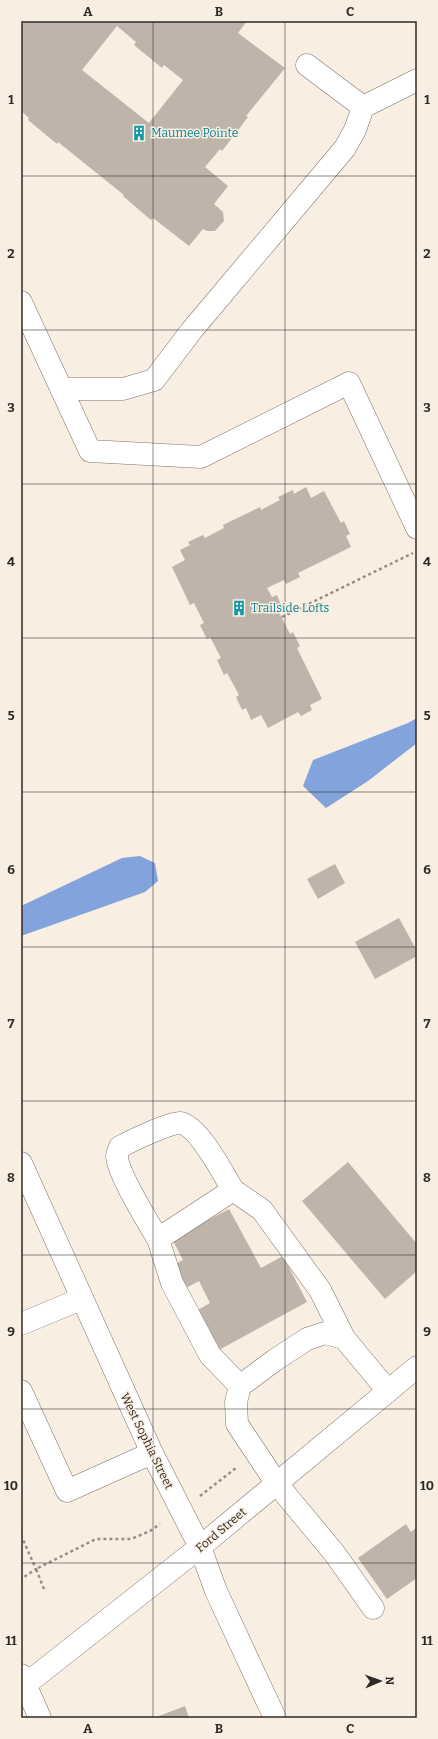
<svg xmlns="http://www.w3.org/2000/svg" width="438" height="1739" font-family="Bitter,serif">
<style>
.water{fill:#82a3db}
.building{fill:#beb4a9;fill-rule:evenodd}
.lines{fill:none;stroke-linecap:round;stroke-linejoin:round}
.minor-casing{stroke:#7c7369;stroke-width:23}
.major-casing{stroke:#7c7369;stroke-width:23}
.highway-casing{stroke:#7c7369;stroke-width:23}
.path{stroke:#968e86;stroke-width:2.5;stroke-dasharray:3 3;stroke-linecap:butt}
.minor{stroke:#fff;stroke-width:22}
.major{stroke:#fff;stroke-width:22}
.highway{stroke:#fff;stroke-width:22}
.grid{fill:none;stroke:#2e2a26;stroke-width:1;stroke-opacity:0.55}
.labels{text-anchor:middle;dominant-baseline:central;stroke-width:3;stroke-linejoin:round;paint-order:stroke}
.culture-label{font-size:12px;fill:#0d838f;stroke:#f9eee2;text-anchor:start}
.street-label{font-size:12px;fill:#2e2a26;stroke:#f9eee2}
.neatline{fill:none;stroke:#2e2a26;stroke-width:1.5}
.grid-label{font-size:13px;text-anchor:middle;font-weight:bold;fill:#2e2a26}
</style>
<rect width="100%" height="100%" fill="#f9eee2"/>
<path class="water" d="M417 718V743L368 781 326 808 303 786 313 760 408 723Z
M140 856 155 863 158 881 145 892 21 936V906L122 858Z"/>
<path class="building" d="M25 21H247L238 33 285 68 246 116 248 117 222 151 220 149 205 167 228 186 214 204 223 212 224 221 215 231H207L203 229 189 246 153 218 151 220 123 196 124 195 58 142 57 144 28 120 29 118 21 111V26ZM117 26 136 42 134 45 162 68 164 65 183 80 149 123 82 70Z
M306 487 311 498 324 491 341 523 344 521 350 534 346 536 351 547 298 573 300 577 286 584 284 580 267 588 272 597 277 595 283 610 279 612 290 634 293 632 300 646 297 648 322 699 310 705 312 710 301 716 298 712 268 728 261 715 251 720 246 708 242 710 236 697 239 695 227 673 224 675 217 660 221 658 210 637 207 639 200 625 204 623 194 603 190 605 172 567 185 560 180 550 190 545 188 542 203 535 205 538 224 528 223 525 260 507 261 510 280 500 278 497 293 490 294 494Z
M335 864 345 883 318 899 307 879Z
M399 918 417 951V956L375 979 355 942Z
M348 1162 417 1244V1271L385 1299 302 1201Z
M229 1209 261 1268 283 1256 307 1302 217 1351 196 1311 210 1303 199 1281 186 1288 173 1265 183 1260 172 1239Z
M406 1524 411 1532 417 1527V1578L387 1599 358 1558Z
M185 1706 189 1718H154Z"/>
<g class="lines">
<g class="minor-casing">
<path id="minor" d="M307 65 363 107 417 80
M21 302 90 451 201 457 349 383 417 528
M61 389H123L154 380 192 330 345 148 355 130 363 107
M21 1163 152 1453 200 1547 216 1591 275 1718
M158 1239C149 1224 117 1172 117 1156 117 1153 119 1150 120 1147 131 1141 168 1123 180 1123 198 1125 224 1175 233 1190
M21 1324 81 1299
M240 1386 210 1355 172 1283 158 1239 233 1190 262 1210 320 1290 344 1338
M21 1391 67 1491 152 1453
M373 1608 335 1554 277 1484 237 1424 236 1402 240 1386 275 1360 307 1339 325 1333 344 1338 388 1391"/>
</g>
<g class="major-casing">
<path id="major" d="M21 1688 200 1547 417 1367"/>
</g>
<g class="highway-casing">
<path id="highway" d="M21 1675 40 1718"/>
</g>
<path class="path" d="M282 617 413 553
M200 1496 236 1468
M21 1535 36 1569 21 1579
M44 1589 36 1569 96 1539H131L150 1531 160 1524"/>
<use href="#minor" class="minor"/>
<use href="#major" class="major"/>
<use href="#highway" class="highway"/>
</g>
<path class="grid" d="M153 21V1718M285 21V1718M21 176H417M21 330H417M21 484H417M21 638H417M21 792H417M21 947H417M21 1101H417M21 1255H417M21 1409H417M21 1563H417"/>
<defs>
<g id="building-bare" transform="scale(1.2)"><path d="M-4-6H4V6H1V3H-1V6H-4ZM-2.5-4.3h1.7v1.8h-1.7ZM.8-4.3h1.7v1.8H.8ZM-2.5-1h1.7V.8h-1.7ZM.8-1h1.7V.8H.8Z" fill="#0f9aa8" stroke="#f9eee2" stroke-width="2.5" paint-order="stroke"/></g>
</defs>
<g fill-rule="evenodd">
<use href="#building-bare" x="139" y="133"/>
<use href="#building-bare" x="239" y="608"/>
</g>
<g class="labels">
<g class="culture-label">
<text x="151" y="133">Maumee Pointe</text>
<text x="251" y="608">Trailside Lofts</text>
</g>
<g class="street-label">
<text transform="translate(147 1441) rotate(64)">West Sophia Street</text>
<text transform="translate(221 1530) rotate(-40)">Ford Street</text>
</g>
</g>
<rect width="438" height="1739" fill="none" stroke="#f9eee2" stroke-width="44"/>
<g transform="translate(380 1681) rotate(88)" stroke="#f9eee2" stroke-width="3" paint-order="stroke">
<path d="M0-3L7 15L0 10L-7 15Z" fill="#2e2a26"/>
<text y="-6" font-size="11" font-weight="bold" text-anchor="middle" fill="#2e2a26">N</text>
</g>
<rect x="22" y="22" width="394" height="1695" class="neatline"/>
<g class="grid-label">
<text x="88" y="16">A</text>
<text x="219" y="16">B</text>
<text x="350" y="16">C</text>
<text x="11" y="104">1</text>
<text x="427" y="104">1</text>
<text x="11" y="258">2</text>
<text x="427" y="258">2</text>
<text x="11" y="412">3</text>
<text x="427" y="412">3</text>
<text x="11" y="566">4</text>
<text x="427" y="566">4</text>
<text x="11" y="720">5</text>
<text x="427" y="720">5</text>
<text x="11" y="874">6</text>
<text x="427" y="874">6</text>
<text x="11" y="1028">7</text>
<text x="427" y="1028">7</text>
<text x="11" y="1182">8</text>
<text x="427" y="1182">8</text>
<text x="11" y="1336">9</text>
<text x="427" y="1336">9</text>
<text x="11" y="1490">10</text>
<text x="427" y="1490">10</text>
<text x="11" y="1645">11</text>
<text x="427" y="1645">11</text>
<text x="88" y="1733">A</text>
<text x="219" y="1733">B</text>
<text x="350" y="1733">C</text>
</g>
</svg>
